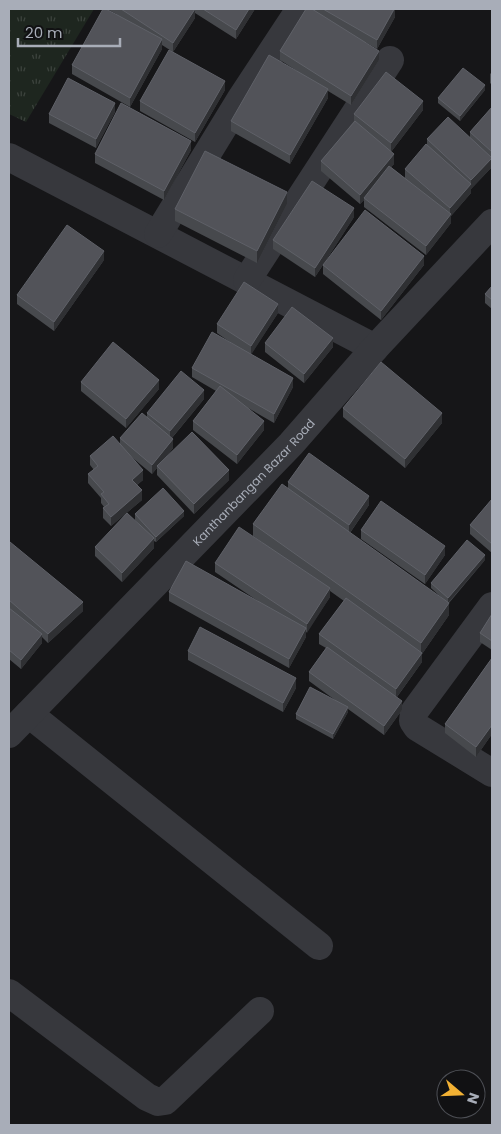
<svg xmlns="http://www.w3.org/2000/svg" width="501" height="1134" font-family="Poppins,sans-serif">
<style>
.park{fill:url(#park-tufts)}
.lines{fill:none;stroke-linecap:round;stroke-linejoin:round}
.minor{stroke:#37383d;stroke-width:28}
.wall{fill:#47494d}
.shaded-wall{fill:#2f3033}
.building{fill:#525359;stroke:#5f6168}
.labels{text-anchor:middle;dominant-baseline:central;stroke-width:5;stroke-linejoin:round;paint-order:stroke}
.street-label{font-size:12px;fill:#a8adb8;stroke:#111113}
</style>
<defs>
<pattern id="park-tufts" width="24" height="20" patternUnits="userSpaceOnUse" patternTransform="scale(1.25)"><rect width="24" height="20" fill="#1e261f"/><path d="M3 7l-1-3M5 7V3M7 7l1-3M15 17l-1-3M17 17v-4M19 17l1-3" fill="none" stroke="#3c433d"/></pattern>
</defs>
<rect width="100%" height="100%" fill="#161618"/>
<path class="park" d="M9 9H94L26 122 9 114Z"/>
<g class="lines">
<g class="minor">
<path d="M9 157 375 348"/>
<path d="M158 234 240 100 300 9"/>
<path d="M247 280 390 60"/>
<path d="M492 606 414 712 413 721 417 727 492 773"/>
<path d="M29 714 319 946"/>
<path id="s1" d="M9 734 291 444 375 348 492 223"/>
<path d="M9 993 147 1097 158 1102 165 1101 260 1011"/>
</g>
</g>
<path class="wall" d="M109 9H255L236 39 195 13V18L173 52 162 45V49L130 107 72 74V65L116 14 109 10Z
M306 9H395V17L377 49 365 42 379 60 351 105 328 91V98L290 164 231 131V121L297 71 280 60V51Z
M492 72V85L490 83V74Z
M225 90 195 142 140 111V101Z
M485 90 460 121 438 103V98Z
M492 107V167L471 189V193L451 216V223L426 255 364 207V200L360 204 321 171V161L354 121V114L423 110 391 152 394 164 391 167 405 178V169L427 145V139L470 138V132Z
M115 112 96 148 49 123V114Z
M191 150 164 200 95 163V154Z
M287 204 257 263 175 221V209Z
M354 217 323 265H424L381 320 323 274V265L315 277 273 249V240Z
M104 260 54 331 17 304V295Z
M492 286V309L485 303V294Z
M278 313 251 354 293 387 274 423 248 408 264 430 237 464 193 430V421L216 391 192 377V368L234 345 217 333V324Z
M265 343 333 347 304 383 265 352Z
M81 382 159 389 126 428 81 391Z
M204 399 172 438 173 448 167 456 229 480 194 514 157 475V468L152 474 129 455 143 480 137 485 142 500 111 526 103 518V508L104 507 101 503V498L88 483V474L94 470 90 465V456L120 445V438L147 417V413Z
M343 408 442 423 405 468 343 417Z
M288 482 369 505 350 533 445 601 431 588V583L485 560 449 603V615L422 654V662L397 697 402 710 384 735 348 709V712L333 739 296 719V714L335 700 309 681V672L326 648 319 644V634L344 601 330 591V597L306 633V637L289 668 169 601V592L258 601 215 572V563L263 543 253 536V524L288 489Z
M492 499V553L470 534V525Z
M135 514 184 516 156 542 154 541V548L122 582 95 556V547L139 524 135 520Z
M361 530 445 555 425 584 361 539Z
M9 544 83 611 48 643 42 637V643L21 669 9 659Z
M492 614V650L480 642V633Z
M188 651 296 688 283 712 188 660Z
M492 658V734L476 757 445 733V724Z"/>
<path class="shaded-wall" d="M195 9V18L173 52V43Z
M249 9H255L236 39V30Z
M395 9V17L377 49V40Z
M162 39V49L130 107V98Z
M379 51V60L351 105V96Z
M225 81V90L195 142V133Z
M485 85V90L460 121V116Z
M328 89V98L290 164V155Z
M423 101V110L391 152V143Z
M115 103V112L96 148V139Z
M191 141V150L164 200V191Z
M394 154V164L365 199 364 198V200L360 204V195Z
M492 158V167L471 189V193L451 216V223L426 255V246L450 215V208L471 184V180Z
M287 192V204L257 263V251Z
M354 208V217L315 277V268Z
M104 251V260L54 331V322Z
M424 256V265L381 320V311Z
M278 304V313L251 355V346Z
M333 338V347L304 383V374Z
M293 378V387L274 423V414Z
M159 380V389L126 428V419Z
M204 390V399L170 440V431Z
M442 413V423L405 468V459Z
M264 421V430L237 464V455Z
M173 439V448L158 467 157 466V468L152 474V465Z
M143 470V480L132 489V480Z
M229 470V480L194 514V504Z
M142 490V500L111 526V517Z
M369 496V505L349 534V525Z
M184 511V516L156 542V537Z
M154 538V548L122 582V573Z
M445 546V555L425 584V575Z
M485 555V560L448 603V598Z
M330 588V597L307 633V624Z
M83 602V611L48 643V634Z
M449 603V615L422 654V662L396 698V689L421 654V643Z
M306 628V637L289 668V659Z
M42 634V643L21 669V660Z
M296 678V688L283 712V703Z
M402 701V710L384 735V726Z
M348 707V712L333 739V734Z
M492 725V734L476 757V747Z"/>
<path class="building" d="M103 9H106L162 39 130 98 72 65Z
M121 9H195L173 43Z
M203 9H249L236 30Z
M306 9H312L379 51 351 96 280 51Z
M323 9H394L377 40Z
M169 50 225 81 195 133 140 101Z
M269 55 328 89 290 155 231 121Z
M463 68 485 85 460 116 438 98Z
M386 72 423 101 391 143 354 114Z
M68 78 115 103 96 139 49 114Z
M121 103 191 141 164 191 95 154Z
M492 107V152L470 132Z
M448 117 492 158 471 180 427 139Z
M355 121 394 154 360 195 321 161Z
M426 144 471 184 450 208 405 169Z
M205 151 287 192 257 251 175 209Z
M389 166 451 214 426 246 364 198Z
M312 181 354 208 315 268 273 240Z
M365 210 424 256 381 311 323 265Z
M67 225 104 251 54 322 17 295Z
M244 282 278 304 251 346 217 324Z
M492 286V300L485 294Z
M292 307 333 338 304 374 265 343Z
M212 332 293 378 274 414 192 368Z
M113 342 159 380 126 419 81 382Z
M381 362 442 413 405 459 343 408Z
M181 371 204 390 170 431 147 413Z
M220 386 264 421 237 455 193 421Z
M142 413 173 439 152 465 120 438Z
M192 432 229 470 194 504 157 466Z
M113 436 143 470 132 480 142 490 111 517 103 508 109 504 101 494 104 492 88 474 98 466 90 456Z
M309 453 369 496 349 525 288 482Z
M282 484 449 603 421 643 253 524Z
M163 488 184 511 156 537 135 514Z
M492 499V544L470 525Z
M381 501 445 546 425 575 361 530Z
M127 513 154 538 122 573 95 547Z
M239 527 330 588 307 624 215 563Z
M467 540 485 555 448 598 431 583Z
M10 542 83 602 48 634 9 600V544Z
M186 561 306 628 289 659 169 592Z
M346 598 422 653 396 689 319 634Z
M9 608 42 634 21 660 9 650Z
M492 614V641L480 633Z
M200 627 296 678 283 703 188 651Z
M327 647 402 701 384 726 309 672Z
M492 658V725L476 747 445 724Z
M310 687 348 707 333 734 296 714Z"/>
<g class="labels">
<g class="street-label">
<text stroke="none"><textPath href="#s1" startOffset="351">Kanthanbangan Bazar Road</textPath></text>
</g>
</g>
<rect width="501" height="1134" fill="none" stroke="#a8adb8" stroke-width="20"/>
<g transform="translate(461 1094) rotate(109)"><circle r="24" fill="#111113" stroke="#4d4f55"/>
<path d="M0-4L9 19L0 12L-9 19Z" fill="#f2b134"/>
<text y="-8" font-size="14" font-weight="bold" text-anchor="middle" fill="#a8adb8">N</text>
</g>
<path d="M18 38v8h102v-8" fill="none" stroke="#a8adb8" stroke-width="2.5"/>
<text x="25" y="38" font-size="15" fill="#a8adb8" stroke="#111113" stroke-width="4" paint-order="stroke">20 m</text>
</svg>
